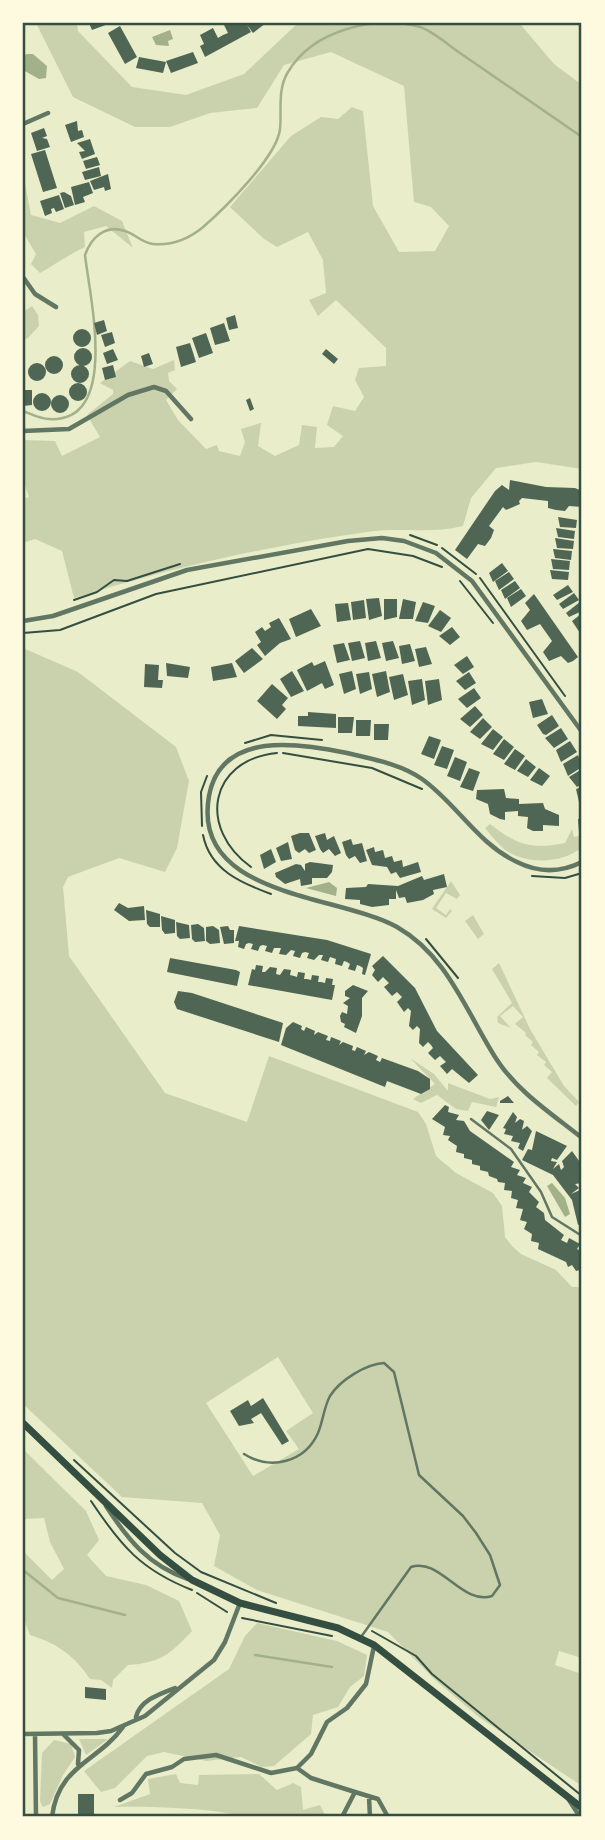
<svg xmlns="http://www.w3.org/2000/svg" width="605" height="1840" font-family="'Times New Roman',serif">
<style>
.green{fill:#cad2ad;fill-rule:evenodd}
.water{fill:#a3b18a}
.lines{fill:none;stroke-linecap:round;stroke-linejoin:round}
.stream{stroke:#a3b18a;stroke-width:2.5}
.building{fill:#4f6655}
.path{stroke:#344e41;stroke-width:2}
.service{stroke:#617663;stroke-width:2.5}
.minor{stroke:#617663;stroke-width:4.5}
.secondary{stroke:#344e41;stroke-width:7}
.neatline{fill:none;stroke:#344e41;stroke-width:2.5}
</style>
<rect width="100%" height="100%" fill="#e9edc9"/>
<path class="green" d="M36 23H77L78 31 132 87 186 95 244 74 298 23H522L521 25 554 64 582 85V469L536 462 496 468 471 498 463 526C431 534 399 527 367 532 267 546 170 568 74 598L62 551 35 539 23 543V499L29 497 23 479V440L55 441 62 456 100 437 87 415 113 394V390L100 383 130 361 153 369 174 360 175 370 168 373 169 381 177 389 166 400 178 420 206 449 217 445 219 451 240 456 245 442 241 429 261 423 258 446 275 456 299 445 302 425 317 427 315 448 334 447 343 436 327 425 333 406 355 411 364 397 355 380 359 368 386 366V348L336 300 318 316 309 300 326 293 323 260 308 232 277 247 264 239 230 207 291 136 321 117 338 119 352 107 363 111 373 206 399 252 435 251 449 226 431 207 414 202 404 86 331 52 284 65 257 108 210 113 170 127H135L73 97Z
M23 173 31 215 60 223 94 206 122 221 133 248 106 226 84 232 85 247C68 255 56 264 40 273L31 264 36 254 23 232Z
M32 306 38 315 39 326 28 338 23 340V312Z
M23 648 78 672 176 747 189 781 177 848 165 872 119 858 68 877 63 887 69 956 165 1093 247 1122 269 1056 418 1112 426 1124 436 1156 456 1173 493 1193 502 1206 505 1237 512 1246 521 1254 556 1270 572 1287H578L582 1293V1658L559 1651 555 1665 582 1674V1786L480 1718 434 1679 388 1632 257 1590 214 1566 220 1535 202 1503 122 1497 23 1404ZM278 1357 313 1413 286 1431 299 1449 253 1476 206 1403Z
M490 824C517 845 531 850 565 843L572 829 574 837 582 835V847C563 864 525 865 504 849 497 843 491 835 485 828Z
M451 881 460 895 457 899 446 893 436 908 446 915 450 909 452 911 446 918 432 909Z
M473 915 484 934 478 939 465 921Z
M499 963 530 1029 564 1086 579 1102 576 1106 547 1078 552 1072 544 1065 546 1062 537 1055 539 1052 531 1045 533 1042 525 1035 526 1033 515 1024 523 1017 513 1006 500 1016 511 1028 498 1023 497 1017 512 1003 492 969Z
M410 1058 434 1074 448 1091V1083L490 1099 499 1097 496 1107 472 1102 468 1111 456 1109 437 1095 421 1103 413 1099 435 1084Z
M23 1449 86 1511 99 1540 87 1555 106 1576 146 1585 179 1601 192 1631C170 1654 161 1663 128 1665L113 1680 112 1688 101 1680 90 1679C74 1655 58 1644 30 1635L23 1616V1551L52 1580 64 1569 50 1542 44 1518 23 1519Z
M257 1623 337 1641 367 1655 364 1676 350 1687 338 1707 313 1715 311 1734 274 1766 262 1767 241 1757 206 1761 164 1752 147 1756 115 1788 101 1792 84 1771 229 1669 245 1636Z
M79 1739H106L107 1740 86 1755Z
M54 1740 71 1744 75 1757 63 1775 50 1804 43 1807 40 1801 42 1753Z
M176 1774 180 1783 198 1785 199 1775 259 1774 277 1790 293 1783 301 1787 303 1810 320 1805 326 1817H239C228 1808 133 1806 114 1807L150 1794 148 1779Z"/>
<path class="water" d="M170 30 173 39 168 41 169 46 156 45 152 37Z
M27 54H33L47 66 46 78 39 79 23 70V56Z
M329 882 337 888 336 896 306 888Z
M552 1183 565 1198 570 1214 565 1217 547 1186Z"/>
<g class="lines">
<path class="stream" d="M23 411C31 414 40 419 49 419 121 424 89 294 85 255 91 238 105 224 125 231 135 234 142 243 153 244 172 246 188 239 202 228 224 209 277 157 280 129 282 111 277 90 288 72 313 30 374 15 420 27 433 31 448 45 460 53 500 81 541 109 582 137
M23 1570 58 1598 125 1615
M255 1655 332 1667"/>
</g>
<path class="building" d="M89 23H111L92 30Z
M223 23H240L241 25 266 23 253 33 247 25 251 32 205 57 200 46 204 44 200 35 213 28 218 38 223 35 228 33Z
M120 26 137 57 125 64 108 33Z
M193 52 198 63 171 73 166 61Z
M139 57 166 62 163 73 136 68Z
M77 121 78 131 82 130 84 137 71 142 65 125Z
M44 128 47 136 42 138 47 139 50 147 37 151 31 133Z
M90 139 95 154 82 159 79 152 85 151 77 143Z
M45 150 57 188 43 192 31 154Z
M97 157 100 165 86 169 83 161Z
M99 167 101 176 85 180 82 172Z
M108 174 111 189 105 191 104 187 94 190 90 181Z
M89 182 93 193 83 197 85 202 75 205 71 187Z
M64 192 71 196 74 205 65 208 60 193Z
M59 195 64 209 56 212 54 208 51 209 52 213 45 216 40 201Z
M235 315 238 328 229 330 226 318Z
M104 320 107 331 97 335 94 323Z
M224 323 230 341 215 345 210 328Z
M73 338a9 9 0 1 1 18 0a9 9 0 1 1-18 0Z
M112 332 115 343 105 347 101 335Z
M206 333 213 353 199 358 192 338Z
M190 343 196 362 181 367 176 347Z
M74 357a9 9 0 1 1 18 0a9 9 0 1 1-18 0Z
M113 349 118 360 107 364 103 353Z
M326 349 338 359 334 364 322 354Z
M149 353 153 364 144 367 141 356Z
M45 365a9 9 0 1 1 18 0a9 9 0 1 1-18 0Z
M28 372a9 9 0 1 1 18 0a9 9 0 1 1-18 0Z
M113 365 116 377 105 380 102 368Z
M71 374a9 9 0 1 1 18 0a9 9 0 1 1-18 0Z
M69 392a9 9 0 1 1 18 0a9 9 0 1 1-18 0Z
M23 390H32V405L23 406Z
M33 402a9 9 0 1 1 18 0a9 9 0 1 1-18 0Z
M51 404a9 9 0 1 1 18 0a9 9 0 1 1-18 0Z
M250 398 254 409 250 411 246 400Z
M510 480 546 487 575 488 582 491V507L569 506 565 511 556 510 548 508V501L522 498 519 501 520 504 506 510 503 507 489 526 494 530 491 538 485 546 478 544 467 559 455 550 495 491 502 485 509 490Z
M558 517 577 520 576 528 560 527Z
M556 528 575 531 574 539 558 537Z
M555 538 574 541 573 549 557 548Z
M553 549 572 551 571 560 555 558Z
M551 559 570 561 569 570 553 569Z
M502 563 508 571 493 582 489 573Z
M550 570 569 572 568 580 552 579Z
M509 572 514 579 499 590 495 581Z
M515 581 520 588 505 599 501 590Z
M568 585 573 592 557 600 553 595Z
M521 589 526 596 511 607 507 598Z
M574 593 579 600 563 609 559 604Z
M534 594 578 657 573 661 568 663 561 656 549 661 543 652 552 641 540 624 527 630 521 621 530 610 525 603Z
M379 598 382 616 369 620 366 599Z
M384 599H397V617L384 620Z
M403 599 416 602 413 619H399Z
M364 600 366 618 353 620 351 602Z
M423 602 435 606 428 623 415 621Z
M580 602 582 611 569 617 566 613Z
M348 603 351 620 337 622 335 604Z
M311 609 321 626 296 637 289 619Z
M440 610 451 618 441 632 428 626Z
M581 614 582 616V636L572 621Z
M279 618 291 639 280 643 265 656 257 645 261 642 255 632 262 627 265 631 271 627 269 623Z
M452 627 460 637 450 645 439 636Z
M360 641 365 658 352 661 348 643Z
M376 641 381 658 368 661 365 643Z
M393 641 399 658 386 661 382 643Z
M344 643 350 660 337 663 333 645Z
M410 644 415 661 402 664 399 646Z
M426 647 432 664 419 667 415 649Z
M252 648 263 659 244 673 235 661Z
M467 656 474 667 463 674 454 665Z
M325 661 334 685 325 689 322 683 307 691 297 670 312 662 314 666Z
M166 663 190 667 188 678 167 676Z
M232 663 237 677 213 681 211 667Z
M145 664 159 665 158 680H163L162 688 144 687Z
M292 671 304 691 291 697 280 679Z
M352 671 356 689 344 694 339 674Z
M386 671 390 692 377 697 372 674Z
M369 672 372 689 360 694 356 674Z
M469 672 476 683 465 690 456 681Z
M403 674 408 695 394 700 389 677Z
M422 679 425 700 412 705 408 681Z
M439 679 442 700 428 705 425 681Z
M272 684 288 698 282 705 286 709 277 719 257 701Z
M474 688 481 698 467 708 458 699Z
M542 699 548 714 533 718 529 702Z
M475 706 483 715 470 727 460 719Z
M308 712 336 714V728L298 726V716H308Z
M552 715 559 726 546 735 543 734 537 725Z
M338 717H354L352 733H338Z
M483 718 492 727 480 739 470 732Z
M356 720H371L370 736H356Z
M374 724H389L388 740H374Z
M561 728 568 739 554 748 545 738Z
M493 729 503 737 493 750 481 744Z
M429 736 441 740 434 759 421 754Z
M504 739 514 747 504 760 493 754Z
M570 741 577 752 561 762 556 750Z
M442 746 454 750 447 769 434 765Z
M515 749 525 756 515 770 504 764Z
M578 755 582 767 568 776 563 764Z
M455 757 467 762 460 781 447 776Z
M526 759 536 767 528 777 517 771Z
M469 768 480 772 473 791 460 787Z
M539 768 550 776 542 786 530 780Z
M582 769V784L577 787 569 777Z
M582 787V800L579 802 576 789Z
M504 789 506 798 519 799V804L543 803 545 809 559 815V826L543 825V831H533L527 828 528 817 518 816V811L505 812V820L500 819 490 814 488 804 476 799 477 790Z
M582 818V831L579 832 578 819Z
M300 833H309L316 850 309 853 305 849 299 853 295 850 291 836Z
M325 833 327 840 334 836 341 853 335 856 329 849 323 853 320 849 315 836Z
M351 839 353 845 362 843 367 861 360 863 355 856 349 859 346 855 342 842Z
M288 842 292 859 281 861 276 848Z
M374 847 375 852 383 850 385 858 392 856 394 862 402 860 403 867 418 862 421 872 400 878 396 872 391 874 387 867 372 865 366 850Z
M271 849 276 862 264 869 260 855Z
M310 862 333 865 332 872 327 878H312V884L301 886 300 879 285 884 276 877 275 873 296 864 301 865 305 871V864Z
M444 874 447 887 433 890 434 894 423 900 407 903 405 897 399 898 396 890V899H389V905L372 907 360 904V900L345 899 346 888 366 887 368 884 398 886 422 876 424 880Z
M119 903 128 908 144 906 145 920 129 921 114 910Z
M146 910 160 914V927H150L147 924Z
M161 916 175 920V933L165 934 162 930Z
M176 922 189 925 190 938 180 939 177 936Z
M198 924 204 928 205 941 195 942 192 939 191 925Z
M213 926 219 930 220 943 210 944 206 941V927Z
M228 926 230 930H234V943L224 944 220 927Z
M239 926 327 940 371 954 365 975 362 974 363 968 360 966 357 965 355 971 348 969 350 964 347 962 344 961 342 966 335 964 336 959 330 957 328 962 321 960 323 955H319L314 960 307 958 309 953 305 952 302 953 300 958 293 956 295 951 291 950 286 955 279 954 281 948H274L272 953 265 951 267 946 263 945 260 946 258 951 251 949 253 944 249 943 246 944 244 949 238 947 239 941H235Z
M383 956 415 988 437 1031 478 1075 469 1083 452 1069 447 1074 440 1066 446 1062 440 1056 435 1060 428 1053 433 1048 431 1045 428 1042 423 1047 419 1043 420 1029 417 1026 413 1030 409 1026 411 1011 408 1008 404 1012 397 1002 402 997 397 992 392 996 384 987 389 983 383 977 378 982 372 975 375 970 372 966Z
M170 958 236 970 240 972 237 986 167 972Z
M256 965 263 966 262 972H265L270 967 277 968 276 974 280 975 284 969 291 970 290 975 294 976 297 977 298 972 305 973 304 979H307L311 980 312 975 319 976 318 982H321L325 983 326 978 333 979 332 985H335L332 1000 248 985 252 969 255 970Z
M353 985 368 991 362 998V1016L356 1033 344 1027 345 1024 341 1022 340 1016 342 1012 347 1014 348 1006 343 1003 350 998 345 996V991Z
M178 991 192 993 283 1023 279 1042 177 1009 174 1002Z
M293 1022 302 1026 301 1029 304 1031 306 1027 315 1031 314 1035 318 1032 328 1036 326 1040 330 1041 331 1037 341 1041 339 1045 343 1042 353 1046 352 1050 355 1051 357 1047 366 1051 364 1055 369 1052 378 1056 376 1060 380 1062 382 1058 418 1071 430 1079V1089L421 1094 387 1081 385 1087 281 1045 286 1028Z
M508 1096 514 1103H500V1101Z
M445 1105 449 1107 448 1112 459 1115 456 1120 464 1121 470 1131 514 1162 511 1167 520 1170 517 1175 526 1178 523 1183 532 1187 529 1192 539 1202 536 1207 544 1213 545 1220 564 1235 561 1240 567 1243 569 1238 580 1244 577 1249 582 1252 580 1270 576 1271 572 1265 568 1267 566 1262 538 1249 539 1243 531 1241 532 1234 524 1229 527 1222 520 1220 523 1209 516 1208 518 1200 511 1198 512 1191 504 1190 505 1183 498 1182 497 1179 489 1176 488 1172 480 1170V1166L472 1164V1160L464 1158V1154L456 1152 457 1146 448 1140 450 1136 443 1135 445 1127 432 1119Z
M487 1111 499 1115 489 1130 481 1120Z
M513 1112 517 1117 515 1123 520 1119 524 1121 522 1130 527 1126 532 1131 523 1151 518 1148 520 1143 511 1141 513 1136 504 1134 506 1129 503 1128Z
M536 1131 567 1146 557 1160 552 1158 551 1161 557 1162 553 1169 559 1164 561 1170 564 1167 562 1161 572 1151 582 1165V1183L575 1184 579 1188 571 1194 580 1190 582 1194V1223L578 1225 572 1200 553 1175 522 1160 528 1149 532 1150Z
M263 1398 289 1441 282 1445 261 1413 251 1419 254 1423 239 1426 230 1411 248 1400 251 1406Z
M85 1687 106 1689V1700L85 1698Z
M78 1794H94V1817H78Z"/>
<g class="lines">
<path class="path" d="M410 535 437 545
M442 548 476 574
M480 578 565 696
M460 581 493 623
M74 600 97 592 114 580 127 581 180 564
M23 633 60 630 156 594 368 549 413 556 442 567
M245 743 271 735 322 740
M283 753 372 768 422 789
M202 826 201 792 207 776
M203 835C210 870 241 883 271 894
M251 867C198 829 208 760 277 753
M532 876 565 878 582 873
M426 939 458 978
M74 1460 175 1553 201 1572 276 1603
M91 1501C121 1546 141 1570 192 1590
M197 1593 227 1612
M242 1618 332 1636
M372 1631 416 1656 432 1674 582 1796"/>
<path class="service" d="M471 1119 511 1149 541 1192 552 1217 582 1236
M244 1454C271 1471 305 1462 318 1433 323 1421 324 1407 330 1396 340 1380 366 1364 384 1363L394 1372 419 1475 463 1516 476 1533 490 1555 500 1585 492 1596C462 1606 440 1557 411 1567L361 1637"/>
<path class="minor" d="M23 124 48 113
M23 277 35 294 56 307
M23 431 69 429 128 395 154 387 166 391 191 419
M23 621 53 616 187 570 348 541 382 538 404 541 436 553 472 581 582 732
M582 862C560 873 539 873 517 862 478 844 456 803 422 779 401 764 372 759 347 753 300 743 221 730 209 796 191 897 337 894 397 927 448 956 466 1012 497 1060 518 1092 552 1114 582 1138
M106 1506C128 1540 149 1566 188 1579
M136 1717C140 1700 160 1694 175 1688
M23 1734 97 1733 111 1731 145 1716 214 1660 225 1642 240 1603
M35 1734 36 1817
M64 1735 79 1750 78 1764
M297 1768 311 1778 355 1792 342 1817
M355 1792 378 1799 388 1817
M369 1797 370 1817
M120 1800 132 1793 146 1774 172 1767 184 1759 216 1755 271 1773 297 1768 311 1754 327 1722 347 1708 366 1684 374 1646
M569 1800 580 1817
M52 1817C58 1765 98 1762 123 1727"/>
<path class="secondary" d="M23 1423 160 1555 192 1580 240 1603 338 1628 374 1645 582 1808"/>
</g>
<rect width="605" height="1840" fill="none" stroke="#fefae0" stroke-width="49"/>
<rect x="24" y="24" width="556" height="1791" class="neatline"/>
</svg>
